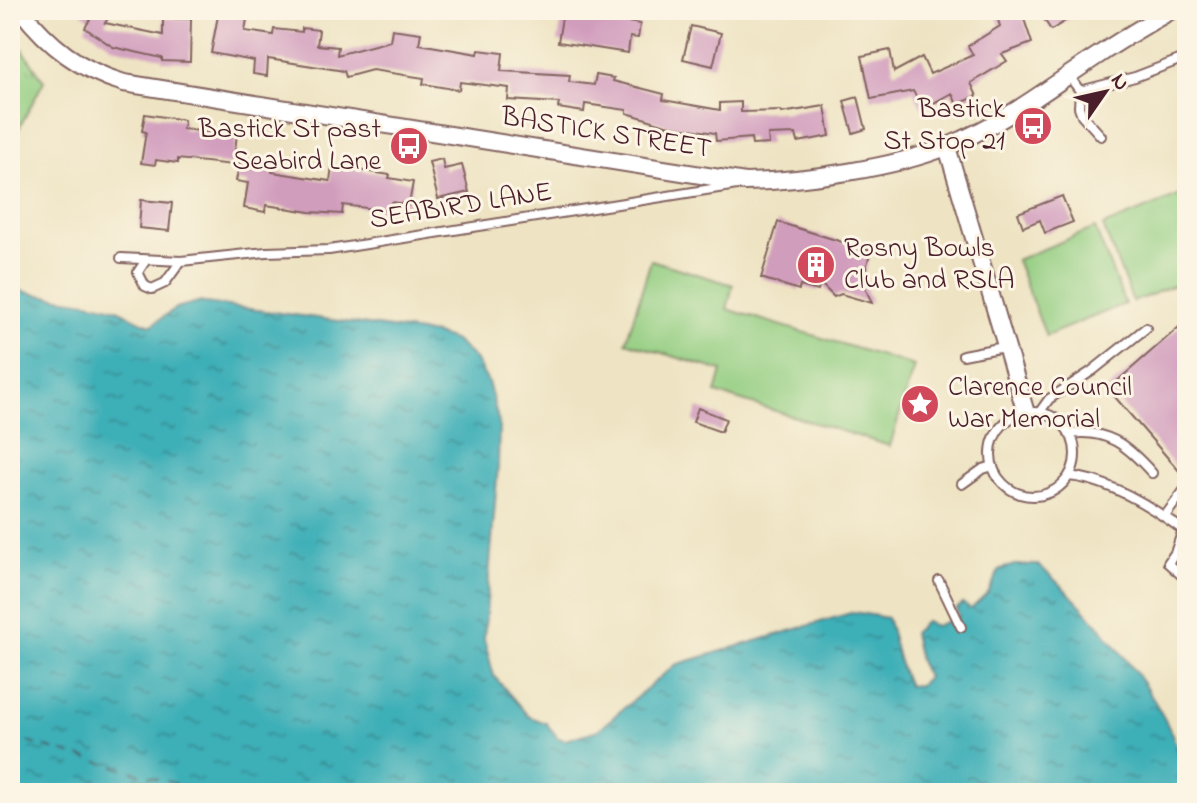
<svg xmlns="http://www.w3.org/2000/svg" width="1197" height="803" font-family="'Indie Flower',sans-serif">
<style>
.grass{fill:#93cd81;stroke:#6e7656;stroke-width:2}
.park{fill:url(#park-tufts);stroke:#6e7656;stroke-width:2}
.water{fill:url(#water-ripples);stroke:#446771;stroke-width:2}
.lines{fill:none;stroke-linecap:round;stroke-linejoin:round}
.ferry{stroke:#455963;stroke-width:2;stroke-dasharray:10 8;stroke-linecap:butt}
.building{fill:#d19dbd}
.lane-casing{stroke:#836460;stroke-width:12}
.street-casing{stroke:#836460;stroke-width:20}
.lane{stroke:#fff;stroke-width:8}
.street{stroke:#fff;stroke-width:16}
.labels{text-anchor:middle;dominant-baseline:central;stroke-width:6;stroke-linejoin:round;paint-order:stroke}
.poi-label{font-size:28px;fill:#4a1f2b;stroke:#fcf5e5;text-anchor:end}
.street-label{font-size:28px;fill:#4a1f2b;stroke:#fcf5e5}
</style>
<defs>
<pattern id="park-tufts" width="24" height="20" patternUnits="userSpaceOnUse" patternTransform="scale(2)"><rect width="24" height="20" fill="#93cd81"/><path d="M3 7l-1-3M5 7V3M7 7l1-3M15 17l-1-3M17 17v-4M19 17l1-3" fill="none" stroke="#80b070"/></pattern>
<pattern id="water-ripples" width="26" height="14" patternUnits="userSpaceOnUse" patternTransform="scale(2)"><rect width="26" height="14" fill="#3eafb7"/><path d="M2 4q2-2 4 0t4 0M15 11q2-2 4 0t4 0" fill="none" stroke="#368e95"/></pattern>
</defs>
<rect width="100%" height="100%" fill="#fcf5e5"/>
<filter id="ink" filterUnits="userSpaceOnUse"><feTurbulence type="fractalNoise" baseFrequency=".0125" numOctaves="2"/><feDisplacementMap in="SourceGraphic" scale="16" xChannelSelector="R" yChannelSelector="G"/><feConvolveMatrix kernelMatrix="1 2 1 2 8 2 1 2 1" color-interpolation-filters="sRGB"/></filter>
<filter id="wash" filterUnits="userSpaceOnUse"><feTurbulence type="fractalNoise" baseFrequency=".006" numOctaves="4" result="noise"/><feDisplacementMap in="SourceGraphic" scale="32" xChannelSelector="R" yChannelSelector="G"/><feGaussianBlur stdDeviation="1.8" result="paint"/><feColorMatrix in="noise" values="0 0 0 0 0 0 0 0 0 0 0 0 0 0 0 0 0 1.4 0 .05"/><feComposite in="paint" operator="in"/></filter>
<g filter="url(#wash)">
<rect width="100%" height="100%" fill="#eee3c2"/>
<path class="grass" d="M1183 194 1187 205V280L1133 302 1103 226Z
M1095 228 1125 304 1046 336 1016 260Z
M651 260 733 285 727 309 914 366 890 446 716 393 722 371 626 342Z"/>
<path class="park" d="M10 30 44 81 10 145Z"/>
<path class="water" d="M10 287C44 300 82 297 117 309 129 314 139 322 152 325L176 308 198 302 435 334 455 341 474 358 488 382 499 423 498 466 484 639 494 676 528 716 546 723 558 738 565 740 598 730 675 665 854 612 887 618C895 641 897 664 908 686L919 685 927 677 919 661 913 633 925 622 936 626 959 616 956 609 963 604 971 609 988 593 1000 569 1015 565H1038C1092 609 1187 721 1187 793H10Z"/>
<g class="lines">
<path class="ferry" d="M10 737 209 793"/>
</g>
<g id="blocks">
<path class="building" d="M77 10H113L105 23 163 35V18L191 19 190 62 162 61V58L113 47 85 28 90 19Z
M219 10 248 13 245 31 273 35 274 29 302 32V28L319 30 317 45 338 47 337 55 390 41 392 29 421 33 419 44 478 54 479 50 503 53 501 71 570 75 569 82 594 85 596 75 614 78 613 81 664 94 663 100 720 110V103L741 102V112L781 111V113L825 106 830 136 798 142 796 134 768 135 769 144 752 145 751 138 716 141 715 133 666 125 627 113V110L585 104 584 112 558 108 559 103 508 100 509 88 460 82 459 90 423 84 424 78 372 70 346 77 344 71 268 59 267 76 253 74 254 61 211 53Z
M1021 10 1032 43 1002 54 1007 61 971 83 977 96 957 105 952 93 923 109 913 91 871 99 862 56 890 50 894 72 922 57 930 74 973 55 968 46 1000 26 997 17Z
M1038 10H1083L1051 30Z
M563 11 640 24 638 38 630 37 628 53 558 42Z
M691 26 721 33 713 66 683 59Z
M858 97 866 129 853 133 844 101Z
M145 114 184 120 183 129 237 135 233 165 178 159V163L156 160 155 165 141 163 146 132 142 131Z
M442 159 444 169 462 165 469 192 438 199 429 162Z
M240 161 272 167V172L330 181 332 166 390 175 389 178 413 182 409 205 392 202 390 211 343 205 342 214 310 212 266 205 265 212 244 208 248 183 236 181Z
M1062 196 1073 222 1045 233 1040 220 1023 227 1018 213Z
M141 200 172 203 169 231 139 228Z
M778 222 871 251 861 285H864L872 303 841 294 834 297 820 283 818 291 800 286 799 290 761 278Z
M1187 320V480L1108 389Z
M698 408 726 419 721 432 693 422Z"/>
</g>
</g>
<g filter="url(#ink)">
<use href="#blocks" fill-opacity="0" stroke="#836460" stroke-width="2"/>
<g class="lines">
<g class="lane-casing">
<path id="lane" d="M1069 76 1080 91 1079 107 1082 115 1101 136
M1080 91 1135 77 1187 57
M121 258 181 261 266 252 329 250 737 185
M146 260 138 272 145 286 152 289 165 283 181 261
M963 355 1004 347
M991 454a42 42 0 1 1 84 0a42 42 0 1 1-84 0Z
M1039 413 1049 399 1092 371 1146 328
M1069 434C1107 428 1128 446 1152 473
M1069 476C1111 480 1154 508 1187 533
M962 484 983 469 993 466
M1165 516 1186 488
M1183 530 1175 553 1168 563 1187 580
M939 581 961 627"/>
</g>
<g class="street-casing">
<path id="street" d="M21 10C49 46 80 70 124 83L745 182C803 181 895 168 948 146 1002 124 1046 90 1094 58 1119 41 1145 25 1172 10
M947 147 1026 413"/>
</g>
<use href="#lane" class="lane"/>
<use href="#street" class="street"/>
</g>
</g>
<defs>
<g id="bus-disc" transform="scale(2)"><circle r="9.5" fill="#d1495b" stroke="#fcf5e5"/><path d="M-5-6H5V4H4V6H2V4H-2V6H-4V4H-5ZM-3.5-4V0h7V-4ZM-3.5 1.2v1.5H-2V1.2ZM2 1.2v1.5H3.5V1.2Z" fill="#fff"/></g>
<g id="building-disc" transform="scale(2)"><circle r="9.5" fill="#d1495b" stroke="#fcf5e5"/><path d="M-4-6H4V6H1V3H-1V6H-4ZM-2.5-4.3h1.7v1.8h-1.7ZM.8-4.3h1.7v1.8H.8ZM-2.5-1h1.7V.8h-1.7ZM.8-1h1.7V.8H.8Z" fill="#fff"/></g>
<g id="sight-disc" transform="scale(2)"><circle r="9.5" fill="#d1495b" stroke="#fcf5e5"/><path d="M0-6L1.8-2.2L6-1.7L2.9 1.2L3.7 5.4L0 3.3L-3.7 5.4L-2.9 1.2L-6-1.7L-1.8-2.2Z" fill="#fff"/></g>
</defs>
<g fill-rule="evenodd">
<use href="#bus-disc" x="1033" y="126"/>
<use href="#bus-disc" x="409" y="146"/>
<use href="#building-disc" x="816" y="265"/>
<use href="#sight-disc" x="920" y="404"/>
</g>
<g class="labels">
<g class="poi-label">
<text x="1005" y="110">Bastick<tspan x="1005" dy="32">St Stop 21</tspan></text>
<text x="381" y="130">Bastick St past<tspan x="381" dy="32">Seabird Lane</tspan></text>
<text x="844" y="249" text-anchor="start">Rosny Bowls<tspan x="844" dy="32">Club and RSLA</tspan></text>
<text x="948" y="388" text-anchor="start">Clarence Council<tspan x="948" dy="32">War Memorial</tspan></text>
</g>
<g class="street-label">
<text transform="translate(606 134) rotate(9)">BASTICK STREET</text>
<text transform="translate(461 207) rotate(-9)">SEABIRD LANE</text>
</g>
</g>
<rect width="1197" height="803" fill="none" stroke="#fcf5e5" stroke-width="40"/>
<g transform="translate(1105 92) rotate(56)" stroke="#fcf5e5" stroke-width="6" paint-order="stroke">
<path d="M0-6L14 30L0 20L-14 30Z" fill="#4a1f2b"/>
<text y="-12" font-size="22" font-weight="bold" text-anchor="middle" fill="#4a1f2b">N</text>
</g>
</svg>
